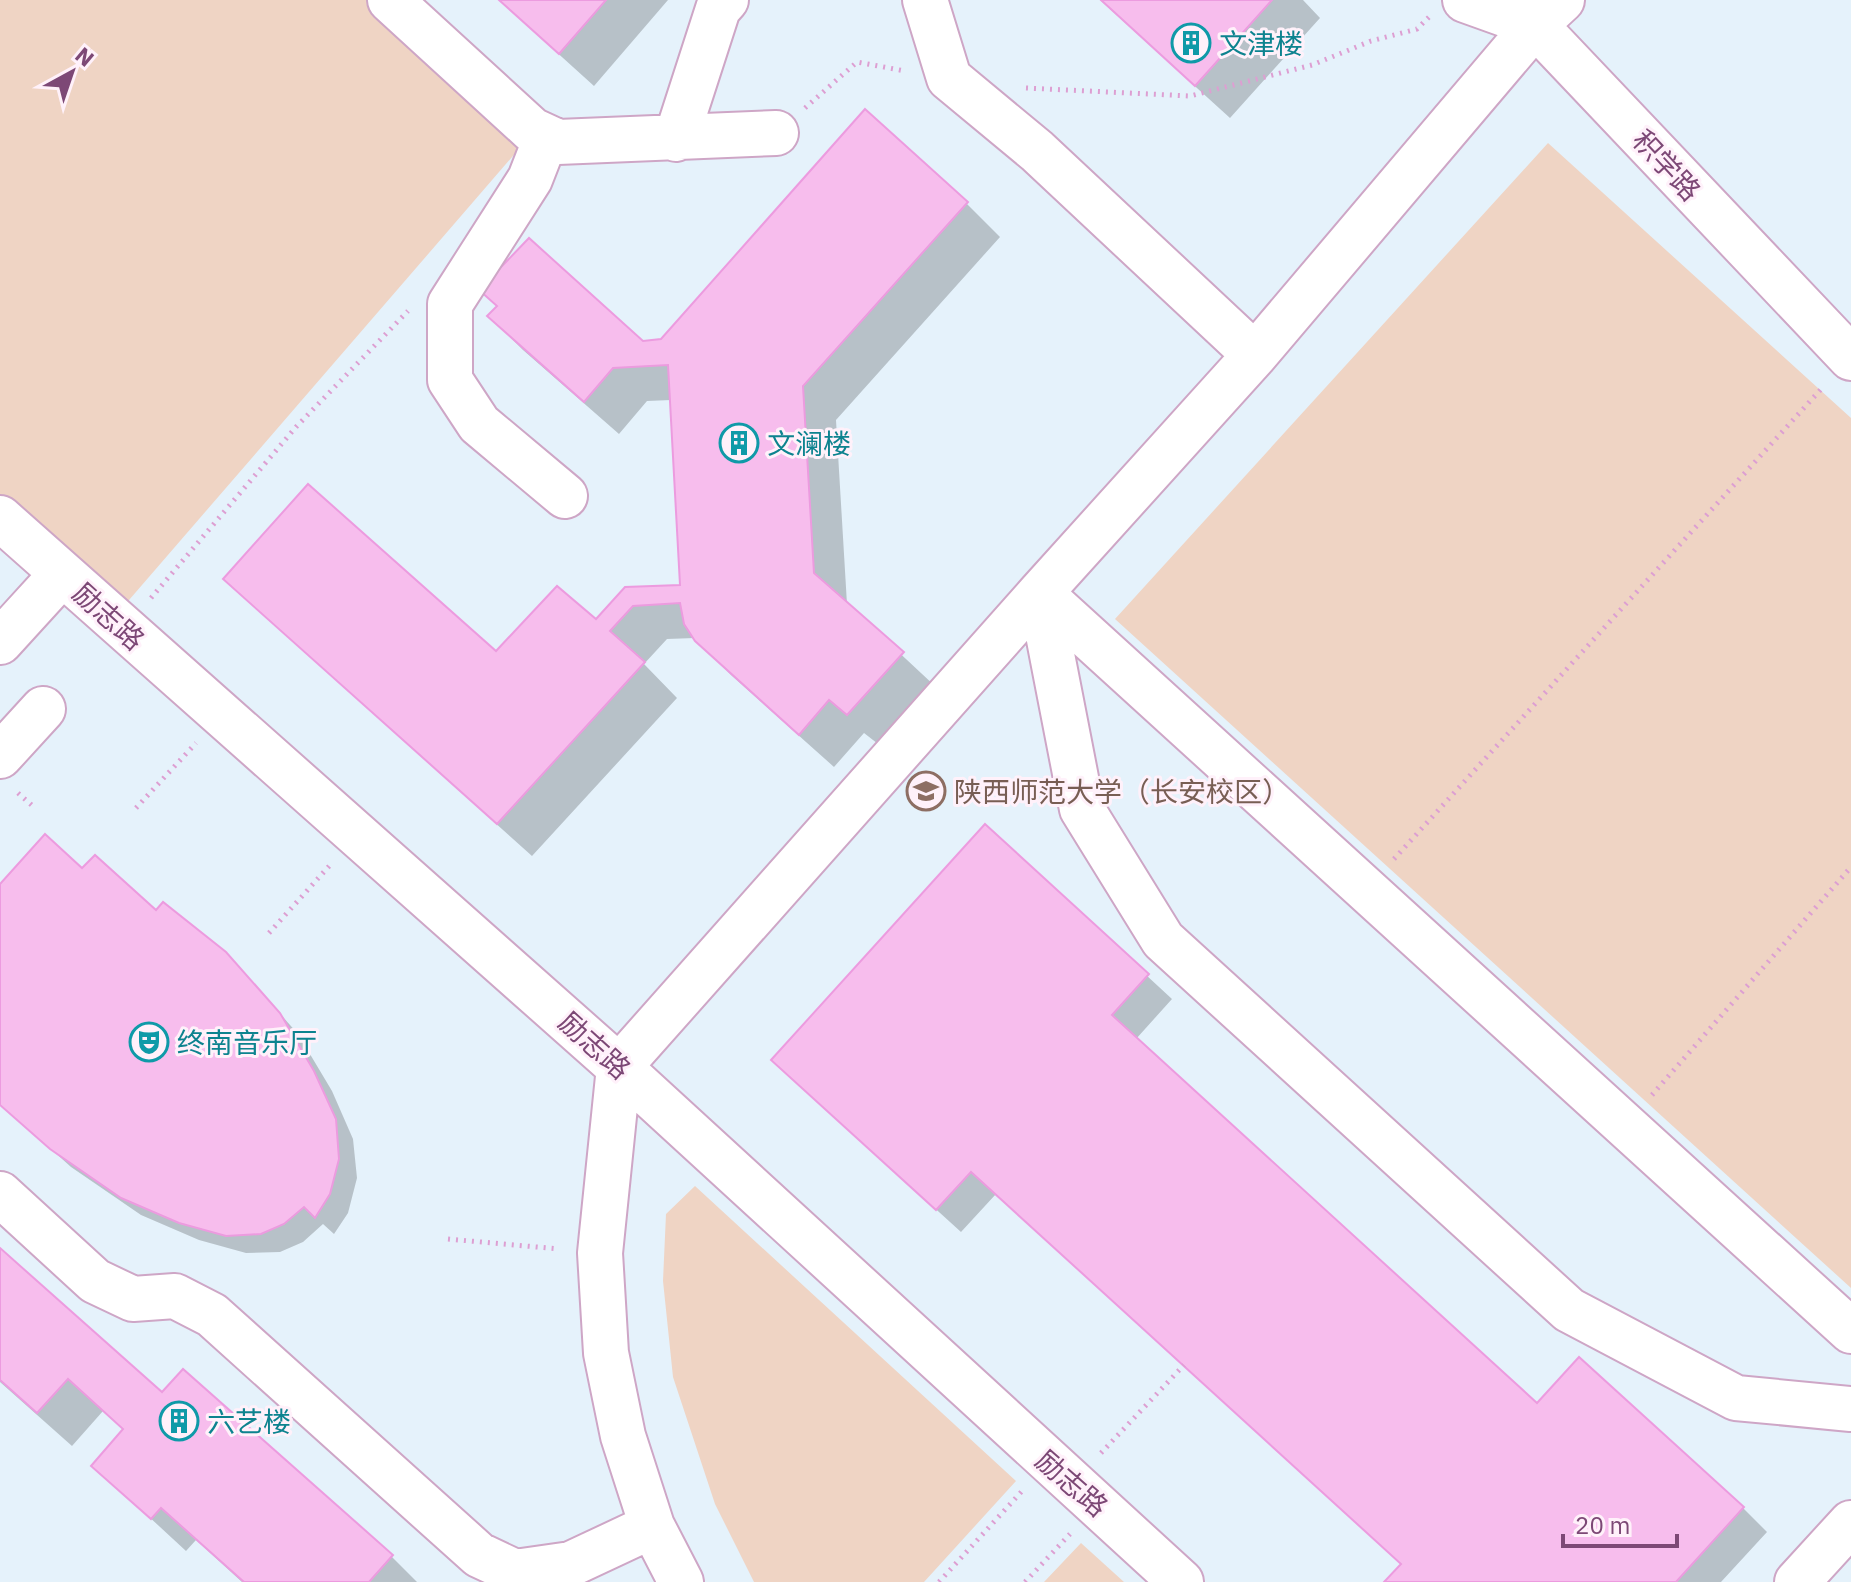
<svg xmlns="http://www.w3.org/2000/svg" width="1851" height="1582" font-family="'IBM Plex Sans','Noto Sans SC',sans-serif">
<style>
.education{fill:#e5f2fb}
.green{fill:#efd4c4}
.shadow{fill:#0003}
.building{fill:#f7bded;stroke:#ec9bdf;stroke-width:2}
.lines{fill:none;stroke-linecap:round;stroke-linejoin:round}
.minor-casing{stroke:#cea6c6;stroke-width:48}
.path{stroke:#dd9fd2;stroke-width:5;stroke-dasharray:2 6;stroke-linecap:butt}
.minor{stroke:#fff;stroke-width:44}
.labels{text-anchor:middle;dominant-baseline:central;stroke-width:6;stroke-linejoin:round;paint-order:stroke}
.culture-label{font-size:28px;fill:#0d838f;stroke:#fff1fa;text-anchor:start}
.street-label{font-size:28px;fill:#7d4876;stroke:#fff1fa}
.education-label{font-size:28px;fill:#785e54;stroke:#fff1fa;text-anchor:start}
</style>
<rect width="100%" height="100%" fill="#ffe9f6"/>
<path class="education" d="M0 0H1851V1582H0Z"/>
<path class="green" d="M0 0H370L525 142 123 607 0 497Z
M1548 143 1851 418V1288L1115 619Z
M695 1186 1016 1481 924 1582H754L715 1504 673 1377 663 1281 666 1214Z
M1081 1543 1124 1582H1044Z"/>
<path class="shadow" d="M499 0H668L594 86Z
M1100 0H1303L1320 18 1230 118Z
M966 203 1000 237 836 420 847 604 936 687 882 747 864 733 834 767 731 675 695 638 667 639 644 664 677 698 532 856 260 612 226 578 497 654 596 622 626 589 682 587 671 400 647 401 619 434 523 350 489 316 642 343 662 341Z
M986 827 1172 999 1136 1039 1538 1406 1743 1508 1767 1532 1721 1582H1387L1403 1565 996 1194 961 1232 798 1084Z
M82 871 156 912 244 973 298 1034 332 1091 353 1139 357 1178 348 1213 334 1234 323 1224 303 1242 280 1252 246 1253 199 1240 141 1215 71 1167 0 1103V887Z
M0 1250 162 1395 391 1556 417 1582H242L196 1540 186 1551 94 1466 125 1431 103 1411 72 1446 0 1382Z"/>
<path class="building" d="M499 0H606L559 54Z
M1101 0H1272L1195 86Z
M865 109 968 202 803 386 814 573 904 652 847 715 829 700 799 735 695 641 684 624 680 603 633 606 610 631 645 662 497 824 223 579 308 484 496 651 557 586 596 619 625 587 680 585 668 365 613 368 584 402 487 316 497 306 479 290 529 238 643 341 661 339Z
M985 824 1149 974 1112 1015 1537 1403 1579 1357 1744 1507 1676 1582H1384L1401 1564 971 1172 936 1210 771 1060Z
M45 834 82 868 95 855 156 910 163 902 226 952 280 1013 314 1071 336 1119 339 1159 330 1194 315 1218 304 1207 284 1224 261 1234 226 1236 179 1223 121 1198 50 1149 0 1105V884Z
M0 1248 162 1392 183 1369 393 1555 369 1582H244L161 1508 151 1519 91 1466 123 1429 68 1379 37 1413 0 1380Z"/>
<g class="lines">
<g class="minor-casing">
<path id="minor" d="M390 0 532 130 558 142 776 133
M925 0 949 78 1037 151 1255 355
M1465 0 1535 25 1851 358
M546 138 530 179 450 304V380L479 424 565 496
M676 139 718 9 726 0
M0 518 619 1067 1181 1582
M1040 593 1082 809 1163 940 1569 1310 1736 1398 1851 1409
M1040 593 1851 1331
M0 642 62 574
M0 756 43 709
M0 1194 95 1281 133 1299 175 1296 212 1315 479 1555 515 1572 571 1564 652 1526
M681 1582 652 1526 623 1436 606 1353 600 1253 619 1067 1040 593 1255 355 1535 25 1562 0
M1797 1582 1851 1523"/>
</g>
<path class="path" d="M1026 88 1190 96 1312 65 1371 41 1417 29 1429 17
M805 108 857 62 905 71
M151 598 296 427 408 311
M18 793 35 808
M136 808 196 743
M1394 859 1823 387
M269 933 331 864
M1652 1095 1851 867
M448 1239 559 1249
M1101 1453 1184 1365
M939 1582 1023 1490
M1025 1582 1070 1534"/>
<use href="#minor" class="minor"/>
</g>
<defs>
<g id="building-ring" transform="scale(2)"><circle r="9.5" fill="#fff1fa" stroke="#0f9aa8" stroke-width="1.5"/><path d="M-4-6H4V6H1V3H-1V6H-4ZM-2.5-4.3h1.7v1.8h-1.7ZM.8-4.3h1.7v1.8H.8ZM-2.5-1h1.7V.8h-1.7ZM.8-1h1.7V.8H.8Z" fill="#0f9aa8"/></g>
<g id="university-ring" transform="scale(2)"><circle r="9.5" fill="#fff1fa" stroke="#8d6e63" stroke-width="1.5"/><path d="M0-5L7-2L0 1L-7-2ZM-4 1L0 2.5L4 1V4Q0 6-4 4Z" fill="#8d6e63"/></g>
<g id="theatre-ring" transform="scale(2)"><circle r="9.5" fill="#fff1fa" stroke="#0f9aa8" stroke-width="1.5"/><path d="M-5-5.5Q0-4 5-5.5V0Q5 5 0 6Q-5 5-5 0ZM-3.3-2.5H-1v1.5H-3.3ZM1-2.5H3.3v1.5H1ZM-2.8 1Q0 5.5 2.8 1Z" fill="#0f9aa8"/></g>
</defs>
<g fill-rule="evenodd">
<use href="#building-ring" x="1191" y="43"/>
<use href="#building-ring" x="739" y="443"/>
<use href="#university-ring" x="926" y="791"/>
<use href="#theatre-ring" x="149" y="1042"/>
<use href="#building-ring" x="179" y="1421"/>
</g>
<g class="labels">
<g class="culture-label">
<text x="1219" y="43">文津楼</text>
<text x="767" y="443">文澜楼</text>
<text x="177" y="1042">终南音乐厅</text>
<text x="207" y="1421">六艺楼</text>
</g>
<g class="street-label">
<text transform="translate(1667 165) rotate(47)">积学路</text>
<text transform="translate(109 616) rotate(42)">励志路</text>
<text transform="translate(595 1045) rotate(42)">励志路</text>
<text transform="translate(1072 1483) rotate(41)">励志路</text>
</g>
<g class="education-label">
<text x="954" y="791">陕西师范大学（长安校区）</text>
</g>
</g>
<g transform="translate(72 72) rotate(40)" stroke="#fff1fa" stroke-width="6" paint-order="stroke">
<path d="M0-6L14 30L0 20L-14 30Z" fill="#7d4876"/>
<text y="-12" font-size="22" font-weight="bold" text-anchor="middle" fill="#7d4876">N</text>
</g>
<path d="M1563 1534v12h114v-12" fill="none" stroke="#7d4876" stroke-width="4"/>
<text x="1575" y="1534" font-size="24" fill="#7d4876" stroke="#fff1fa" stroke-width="6" paint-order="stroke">20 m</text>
</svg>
